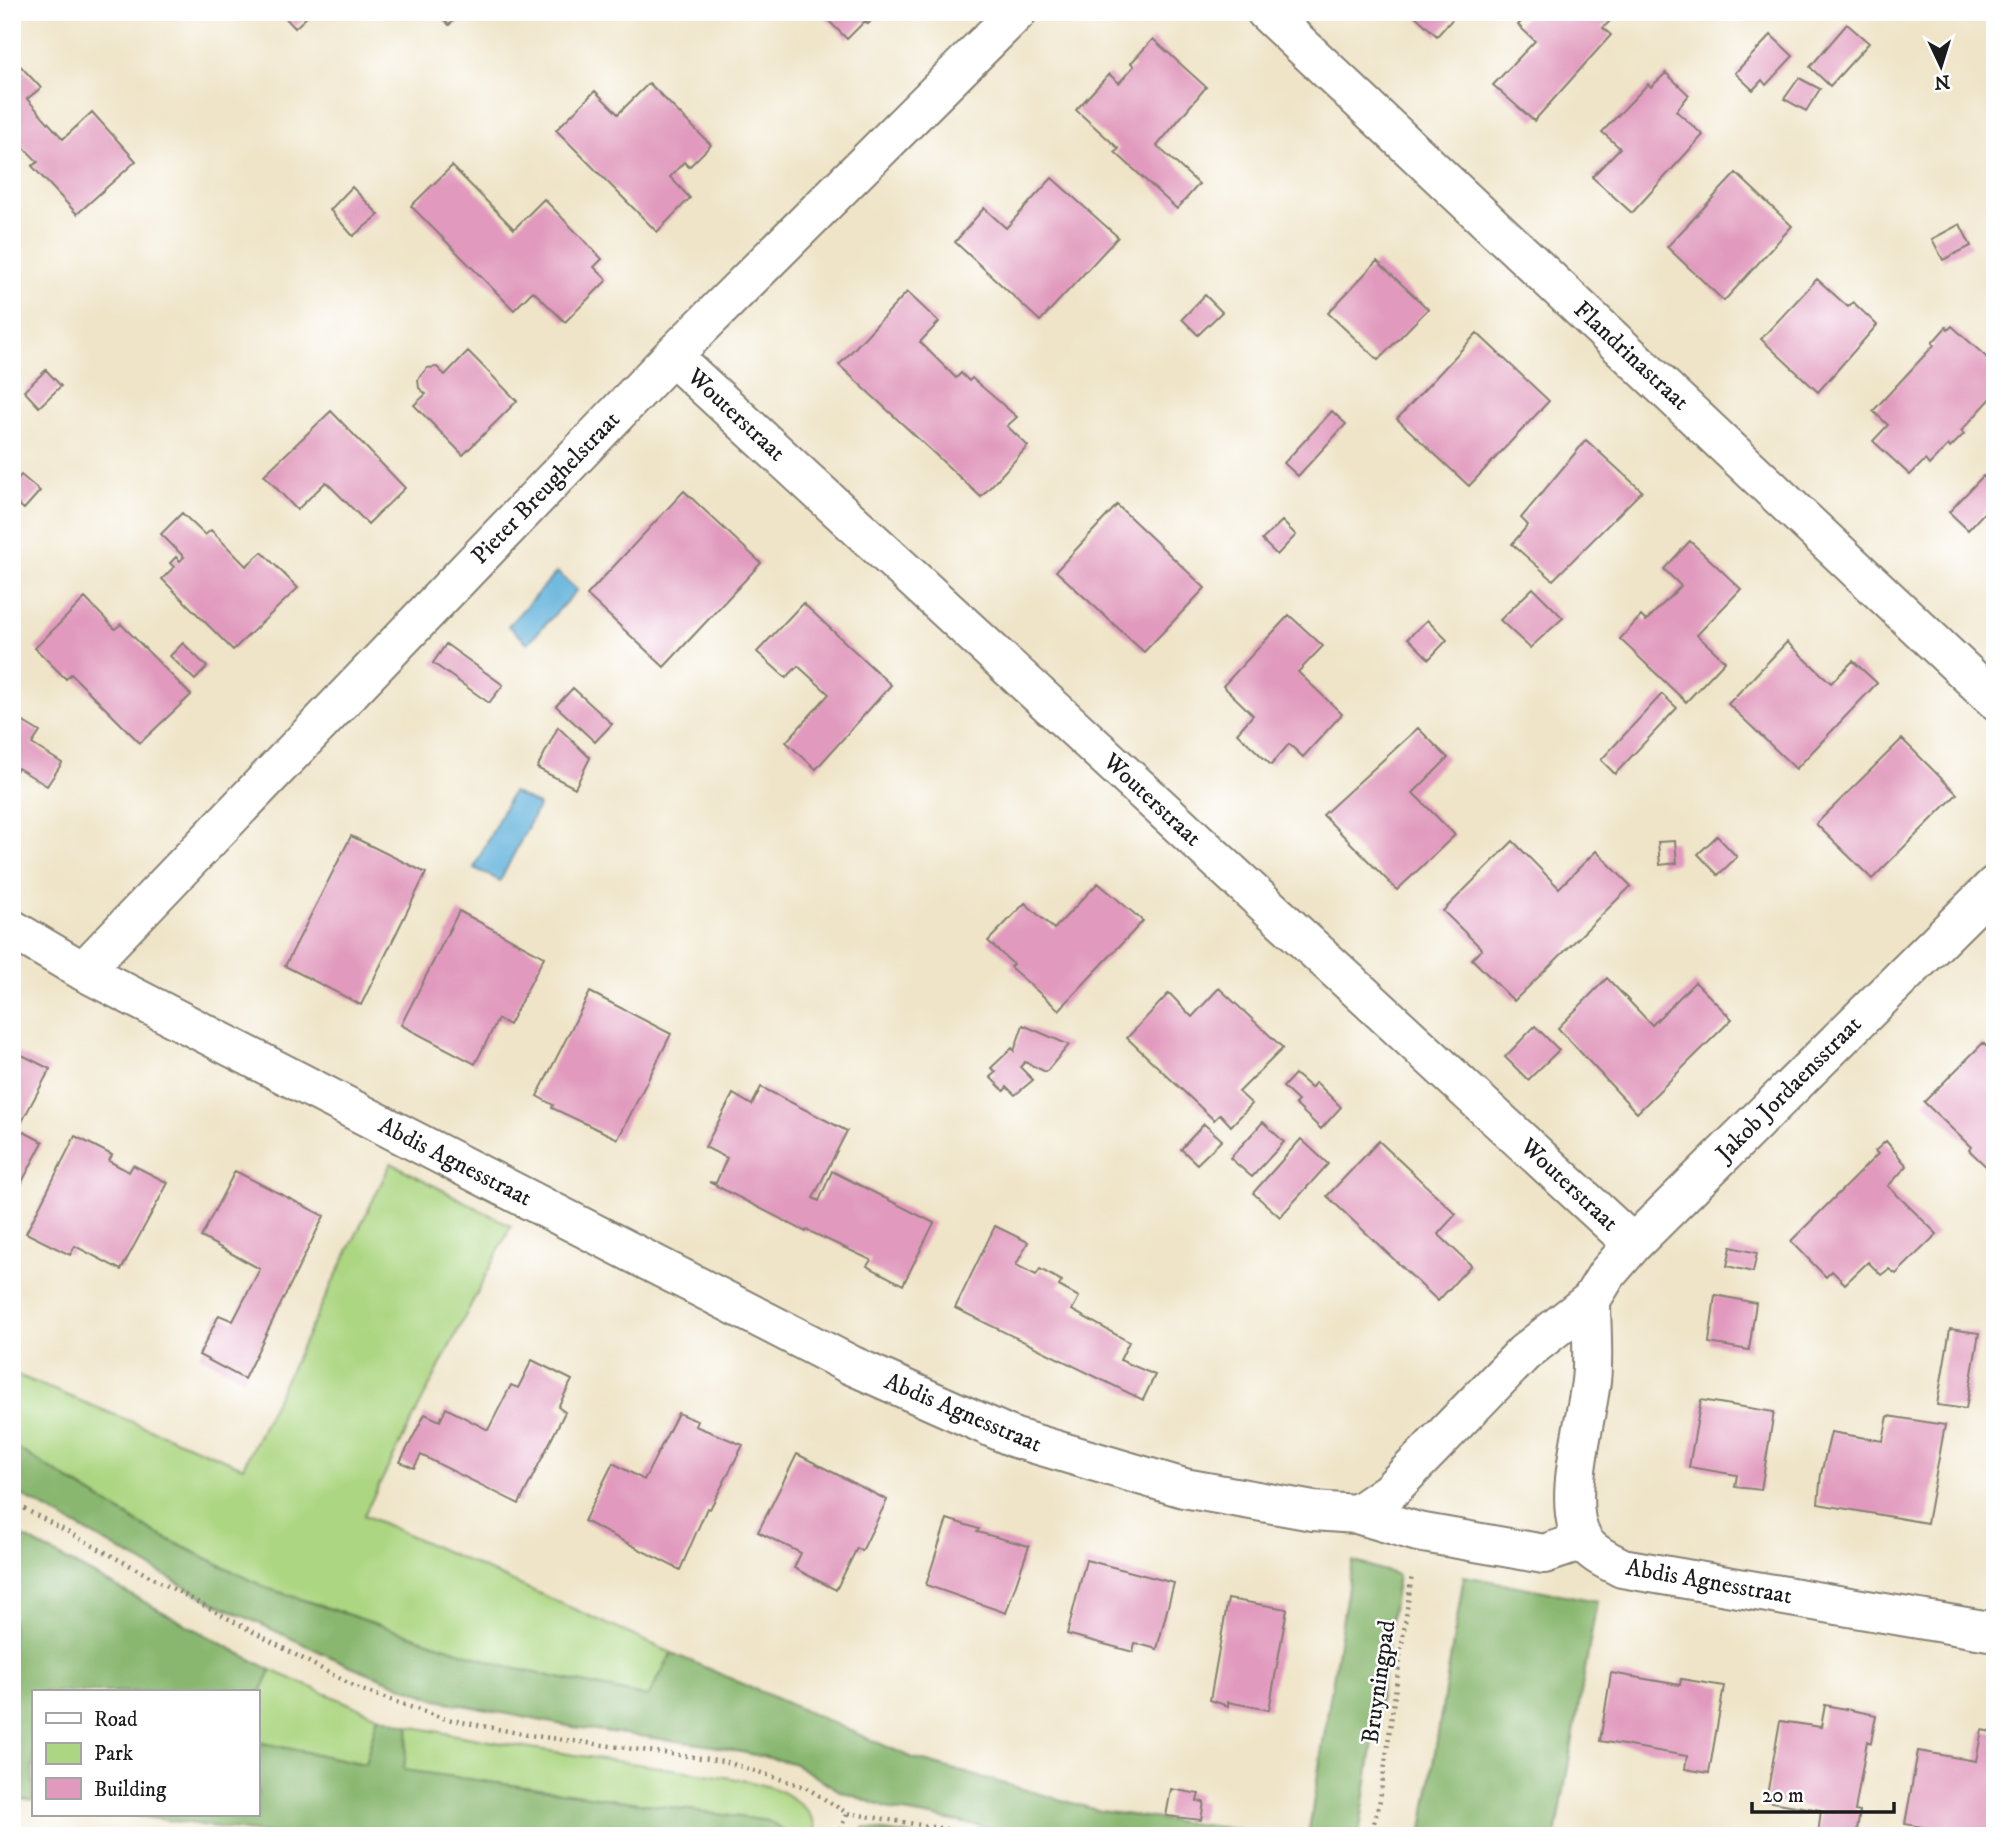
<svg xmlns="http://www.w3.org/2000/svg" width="2007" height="1848" font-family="'IM FELL DW Pica',serif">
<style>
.green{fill:#acd681;stroke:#64794e;stroke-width:2}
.forest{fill:#89b76f;stroke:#526a46;stroke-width:2}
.water{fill:#5fb1da;stroke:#3e667b;stroke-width:2}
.building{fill:#e19abd}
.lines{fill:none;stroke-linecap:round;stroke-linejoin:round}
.minor-casing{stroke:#868072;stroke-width:42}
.path{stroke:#868072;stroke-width:4.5;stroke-dasharray:2 5;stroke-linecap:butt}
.minor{stroke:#fff;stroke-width:38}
.labels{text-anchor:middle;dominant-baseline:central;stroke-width:5;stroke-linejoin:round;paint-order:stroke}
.street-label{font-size:24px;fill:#1c1c1c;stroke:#fff}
</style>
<rect width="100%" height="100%" fill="#fff"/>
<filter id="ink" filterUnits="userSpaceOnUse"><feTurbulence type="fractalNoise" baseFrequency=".0143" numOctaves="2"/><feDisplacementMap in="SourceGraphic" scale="14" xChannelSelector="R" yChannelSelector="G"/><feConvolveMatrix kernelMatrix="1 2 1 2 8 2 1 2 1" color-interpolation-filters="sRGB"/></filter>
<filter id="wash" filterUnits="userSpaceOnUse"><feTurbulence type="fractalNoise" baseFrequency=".00686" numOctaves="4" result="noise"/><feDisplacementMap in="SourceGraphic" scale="28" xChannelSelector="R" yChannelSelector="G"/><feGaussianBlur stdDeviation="1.57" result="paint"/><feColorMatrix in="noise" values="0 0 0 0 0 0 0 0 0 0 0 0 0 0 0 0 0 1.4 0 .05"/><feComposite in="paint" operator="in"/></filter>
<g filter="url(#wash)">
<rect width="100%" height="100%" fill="#efe4c8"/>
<path class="green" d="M391 1163 511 1226 364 1515 672 1653 648 1697 507 1667 267 1588 153 1532 12 1445V1373L243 1467Z
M271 1670 378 1716 365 1764 257 1742V1701Z
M409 1726C489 1742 570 1755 651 1766 682 1771 757 1779 782 1792 798 1801 818 1816 816 1836H793L768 1821 403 1770Z"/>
<path class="forest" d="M12 1445 153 1532 267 1588 507 1667 648 1697 672 1653 913 1758 1101 1811 1284 1836H1036L893 1810 840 1791 793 1763 713 1746 573 1727 437 1700 346 1664 209 1600 12 1490Z
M12 1531 271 1670 257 1701V1692H33V1801L12 1798Z
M1352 1561 1398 1575 1359 1836H1308Z
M1464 1576 1597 1601 1556 1836H1421Z
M378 1716 409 1726 404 1770 768 1821 793 1836H281L130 1815H257V1742L365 1764Z
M864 1828 915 1836H859Z"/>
<path class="water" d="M557 572 577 590 528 643 508 626Z
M512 792 539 805 500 881 474 868Z"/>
<g id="blocks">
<path class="building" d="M280 12H312L295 28Z
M437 12H463L449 25Z
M820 12H880L868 24 865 21 847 39Z
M1411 12H1459L1437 36Z
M1530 12H1603L1611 20 1603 28 1611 35 1534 121 1493 85 1535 41 1518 25Z
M1847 24 1869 43 1830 86 1810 67Z
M1771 35 1793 56 1766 85 1762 80 1753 90 1735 73Z
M1153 39 1206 87 1157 146 1199 184 1177 209 1115 152 1119 149 1076 110 1109 74 1119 83 1134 66 1131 63Z
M12 57 41 88 27 99 63 139 92 112 136 161 77 214 32 166 38 162 12 135Z
M1666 73 1689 95 1676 111 1703 135 1632 213 1592 177 1620 148 1602 132 1648 84 1651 87Z
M1799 78 1820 89 1806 111 1784 99Z
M649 83 711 145 689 167 684 162 670 177 690 198 657 232 556 130 595 91 618 114Z
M452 166 514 229 544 199 602 259 594 267 607 280 565 322 533 291 514 310 411 206Z
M1736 173 1792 226 1724 301 1667 247Z
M1052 178 1118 237 1040 321 955 242 984 208 1006 228Z
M352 187 379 215 353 236 330 210Z
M1960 224 1971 246 1943 260 1932 239Z
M1377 261 1428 309 1378 360 1328 313Z
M1817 279 1848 307 1853 302 1877 325 1818 392 1761 339Z
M907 292 939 322 920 342 956 378 961 373 969 381 972 378 1017 417 1007 426 1028 446 981 497 839 365Z
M1205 295 1222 312 1198 335 1182 319Z
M1952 326 1995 365V394L1961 431 1964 434 1950 448 1948 445 1929 465 1925 460 1910 475 1873 441 1888 425 1873 411 1934 345 1932 343 1946 327 1948 330Z
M1477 333 1549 401 1469 486 1397 419Z
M468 351 517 401 463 455 414 405 426 394 419 388 418 379 427 368 437 367 445 375Z
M46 370 61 386 39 407 24 391Z
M331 411 405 488 368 524 326 482 297 510 264 475Z
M1332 411 1346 424 1298 476 1284 463Z
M1586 440 1642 491 1553 580 1512 544 1528 525 1521 518Z
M21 475 40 491 24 509 12 499V487Z
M1983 476 1995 487V501L1968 530 1949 512Z
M684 491 761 563 664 667 587 595Z
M1117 505 1205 588 1144 652 1056 571Z
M182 513 205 535 211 530 246 566 262 552 298 588 233 650 162 579 174 567 170 563 176 557 180 561 184 557 161 534Z
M1282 521 1296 535 1277 555 1262 540Z
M1690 541 1741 589 1697 635 1725 661 1686 702 1620 639 1641 616 1646 621 1681 586 1664 569Z
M1533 588 1563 618 1530 648 1500 620Z
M85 598 115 629 121 624 191 695 140 743 71 674 66 679 35 648Z
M803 603 891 685 816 769 786 742 829 694 798 666 786 678 757 652Z
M1289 615 1323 646 1298 672 1342 714 1303 757 1289 744 1271 765 1237 733 1253 715 1223 686Z
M1427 620 1447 640 1429 659 1408 638Z
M1787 642 1831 683 1853 661 1877 683 1796 769 1728 704Z
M183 643 207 667 195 680 170 656Z
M446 644 503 685 489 703 433 663Z
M573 688 612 724 595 742 556 706Z
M1662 694 1677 708 1615 774 1601 760Z
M12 715 40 732 32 744 62 763 47 786 18 768 12 777Z
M558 727 590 758 575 788 537 768Z
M1418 728 1448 758 1413 793 1455 835 1397 890 1323 815Z
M1902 739 1957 794 1872 879 1816 824Z
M351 836 426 873 361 1005 285 966Z
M1717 836 1737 857 1718 875 1698 854Z
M1513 841 1559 888 1596 851 1631 886 1514 1001 1472 959 1482 949 1443 911Z
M1675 841 1677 863 1660 865 1658 842Z
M1098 883 1143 921 1059 1010 1010 967 1013 964 988 941 1025 903 1054 929Z
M459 911 544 957 509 1025 498 1019 475 1064 401 1025Z
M1607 978 1652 1025 1695 982 1732 1019 1637 1113 1558 1028Z
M1219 988 1283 1048 1239 1092 1252 1104 1231 1126 1220 1114 1214 1120 1127 1038 1169 993 1192 1017Z
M590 992 671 1034 618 1139 552 1108 553 1105 537 1096Z
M1023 1025 1069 1045 1046 1072 1025 1062 1020 1067 1033 1080 1015 1095 1007 1087 1004 1091 990 1077 996 1072 991 1068 1012 1048 1014 1051Z
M1535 1026 1559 1050 1528 1080 1505 1057Z
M1983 1043 1995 1055V1175L1969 1150 1971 1147 1924 1102Z
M12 1050 50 1069 18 1129 43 1142 12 1201Z
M1295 1074 1311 1088 1316 1082 1341 1107 1321 1129 1295 1104 1298 1101 1283 1087Z
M761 1087 847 1131 813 1198 819 1201 832 1171 934 1223 903 1285 867 1266 871 1260 807 1230 806 1232 709 1182 716 1183 727 1158 705 1147 733 1094 752 1105Z
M1263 1122 1284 1142 1252 1177 1230 1158Z
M1204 1124 1222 1140 1197 1164 1181 1149Z
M75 1136 112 1155 109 1161 129 1172 133 1165 168 1183 121 1270 75 1246 70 1255 26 1233Z
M1301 1139 1328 1164 1280 1217 1253 1193Z
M1379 1141 1456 1214 1438 1234 1471 1265 1438 1301 1327 1196Z
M1886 1141 1907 1166 1888 1186 1937 1234 1896 1274 1889 1269 1881 1275 1868 1262 1845 1284 1832 1271 1826 1277 1791 1241 1878 1154 1875 1151Z
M235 1171 324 1216 244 1379 199 1355 219 1315 233 1321 260 1269 201 1237Z
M995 1226 1028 1242 1016 1265 1036 1275 1040 1269 1062 1281 1059 1286 1079 1297 1072 1310 1129 1342 1120 1360 1155 1375 1143 1400 955 1308Z
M1731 1247 1757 1253 1753 1272 1727 1266Z
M1715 1295 1756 1303 1749 1350 1709 1343Z
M1950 1329 1979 1333 1966 1409 1937 1405Z
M532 1360 572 1380 558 1407 565 1412 519 1504 421 1455 414 1468 400 1462 425 1414 440 1421 446 1408 488 1430 511 1385 518 1388Z
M1701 1400 1774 1412 1761 1490 1735 1487 1737 1475 1689 1467Z
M678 1413 697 1421 695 1426 743 1445 710 1509 707 1508 680 1570 584 1521 613 1463 644 1480Z
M1888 1416 1945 1425 1927 1523 1818 1504 1821 1474 1831 1432 1883 1441Z
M797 1454 887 1500 862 1551 857 1548 836 1590 794 1568 801 1553 758 1532Z
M947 1519 979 1529 977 1532 1029 1546 1006 1613 926 1585Z
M1086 1560 1174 1583 1157 1649 1135 1643 1133 1652 1067 1634Z
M1228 1599 1287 1609 1269 1710 1228 1702V1706L1210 1700Z
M1611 1673 1680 1685 1681 1679 1724 1686 1709 1773 1685 1769 1687 1756 1600 1741Z
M1825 1705 1876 1715 1871 1743 1867 1741 1855 1811 1860 1812 1856 1836 1818 1835 1821 1810 1766 1801 1780 1721 1821 1727Z
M1982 1730 1995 1733V1835L1978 1833V1836H1973L1905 1824 1918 1751 1976 1761Z
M1171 1789 1199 1794 1197 1801 1204 1802 1201 1820 1166 1816Z"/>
</g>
</g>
<g filter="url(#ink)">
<use href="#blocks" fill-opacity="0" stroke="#868072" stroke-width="2"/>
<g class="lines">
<g class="minor-casing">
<path id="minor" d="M1266 12 1995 700
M672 356 1633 1244
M12 929 83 971 851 1365 1015 1438 1184 1488 1313 1511 1357 1514 1418 1532 1544 1554 1583 1541
M83 971 672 356 1017 12
M1591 1300C1591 1327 1594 1355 1591 1381 1586 1424 1561 1503 1583 1540 1591 1554 1609 1561 1622 1568L1995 1632
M1357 1514 1389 1492 1524 1353 1591 1300 1607 1274 1633 1244 1995 885"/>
</g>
<path class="path" d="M12 1502 359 1689 442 1718 528 1735 724 1761 805 1787 847 1813 989 1836
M838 1836 847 1813
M1370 1836 1379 1806 1412 1574"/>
<use href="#minor" class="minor"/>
</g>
</g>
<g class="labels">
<g class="street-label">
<text transform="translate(1631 356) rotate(43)">Flandrinastraat</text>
<text transform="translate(736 415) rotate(43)">Wouterstraat</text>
<text transform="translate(546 488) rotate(-46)">Pieter Breughelstraat</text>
<text transform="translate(1152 800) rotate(43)">Wouterstraat</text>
<text transform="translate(1789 1089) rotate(-45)">Jakob Jordaensstraat</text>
<text transform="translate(455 1162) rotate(27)">Abdis Agnesstraat</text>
<text transform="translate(1569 1185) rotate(43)">Wouterstraat</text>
<text transform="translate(963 1413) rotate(23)">Abdis Agnesstraat</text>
<text transform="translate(1709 1582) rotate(10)">Abdis Agnesstraat</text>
<text transform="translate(1379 1682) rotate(-82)">Bruyningpad</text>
</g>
</g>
<rect width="2007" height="1848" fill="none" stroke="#fff" stroke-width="42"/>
<rect x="32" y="1690" width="228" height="126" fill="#ffffff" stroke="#a4a4a4" stroke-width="2"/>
<rect x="46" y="1713" width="35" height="10" fill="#ffffff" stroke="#a4a4a4" stroke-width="2"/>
<text x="94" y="1726" font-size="21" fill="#1c1c1c">Road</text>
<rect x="46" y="1743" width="35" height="21" fill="#acd681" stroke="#a4a4a4" stroke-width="2"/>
<text x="94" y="1760" font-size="21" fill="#1c1c1c">Park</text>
<rect x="46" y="1778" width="35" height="21" fill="#e19abd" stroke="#a4a4a4" stroke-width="2"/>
<text x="94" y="1796" font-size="21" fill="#1c1c1c">Building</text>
<g transform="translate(1941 66) rotate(176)" stroke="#ffffff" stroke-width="5" paint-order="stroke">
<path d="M0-5L12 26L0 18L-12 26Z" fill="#1c1c1c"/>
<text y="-10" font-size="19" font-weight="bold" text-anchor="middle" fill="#1c1c1c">N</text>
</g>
<path d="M1752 1802v10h142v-10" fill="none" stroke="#1c1c1c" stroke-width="3.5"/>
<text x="1762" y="1802" font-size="21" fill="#1c1c1c" stroke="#ffffff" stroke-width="5" paint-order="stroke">20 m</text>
</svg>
